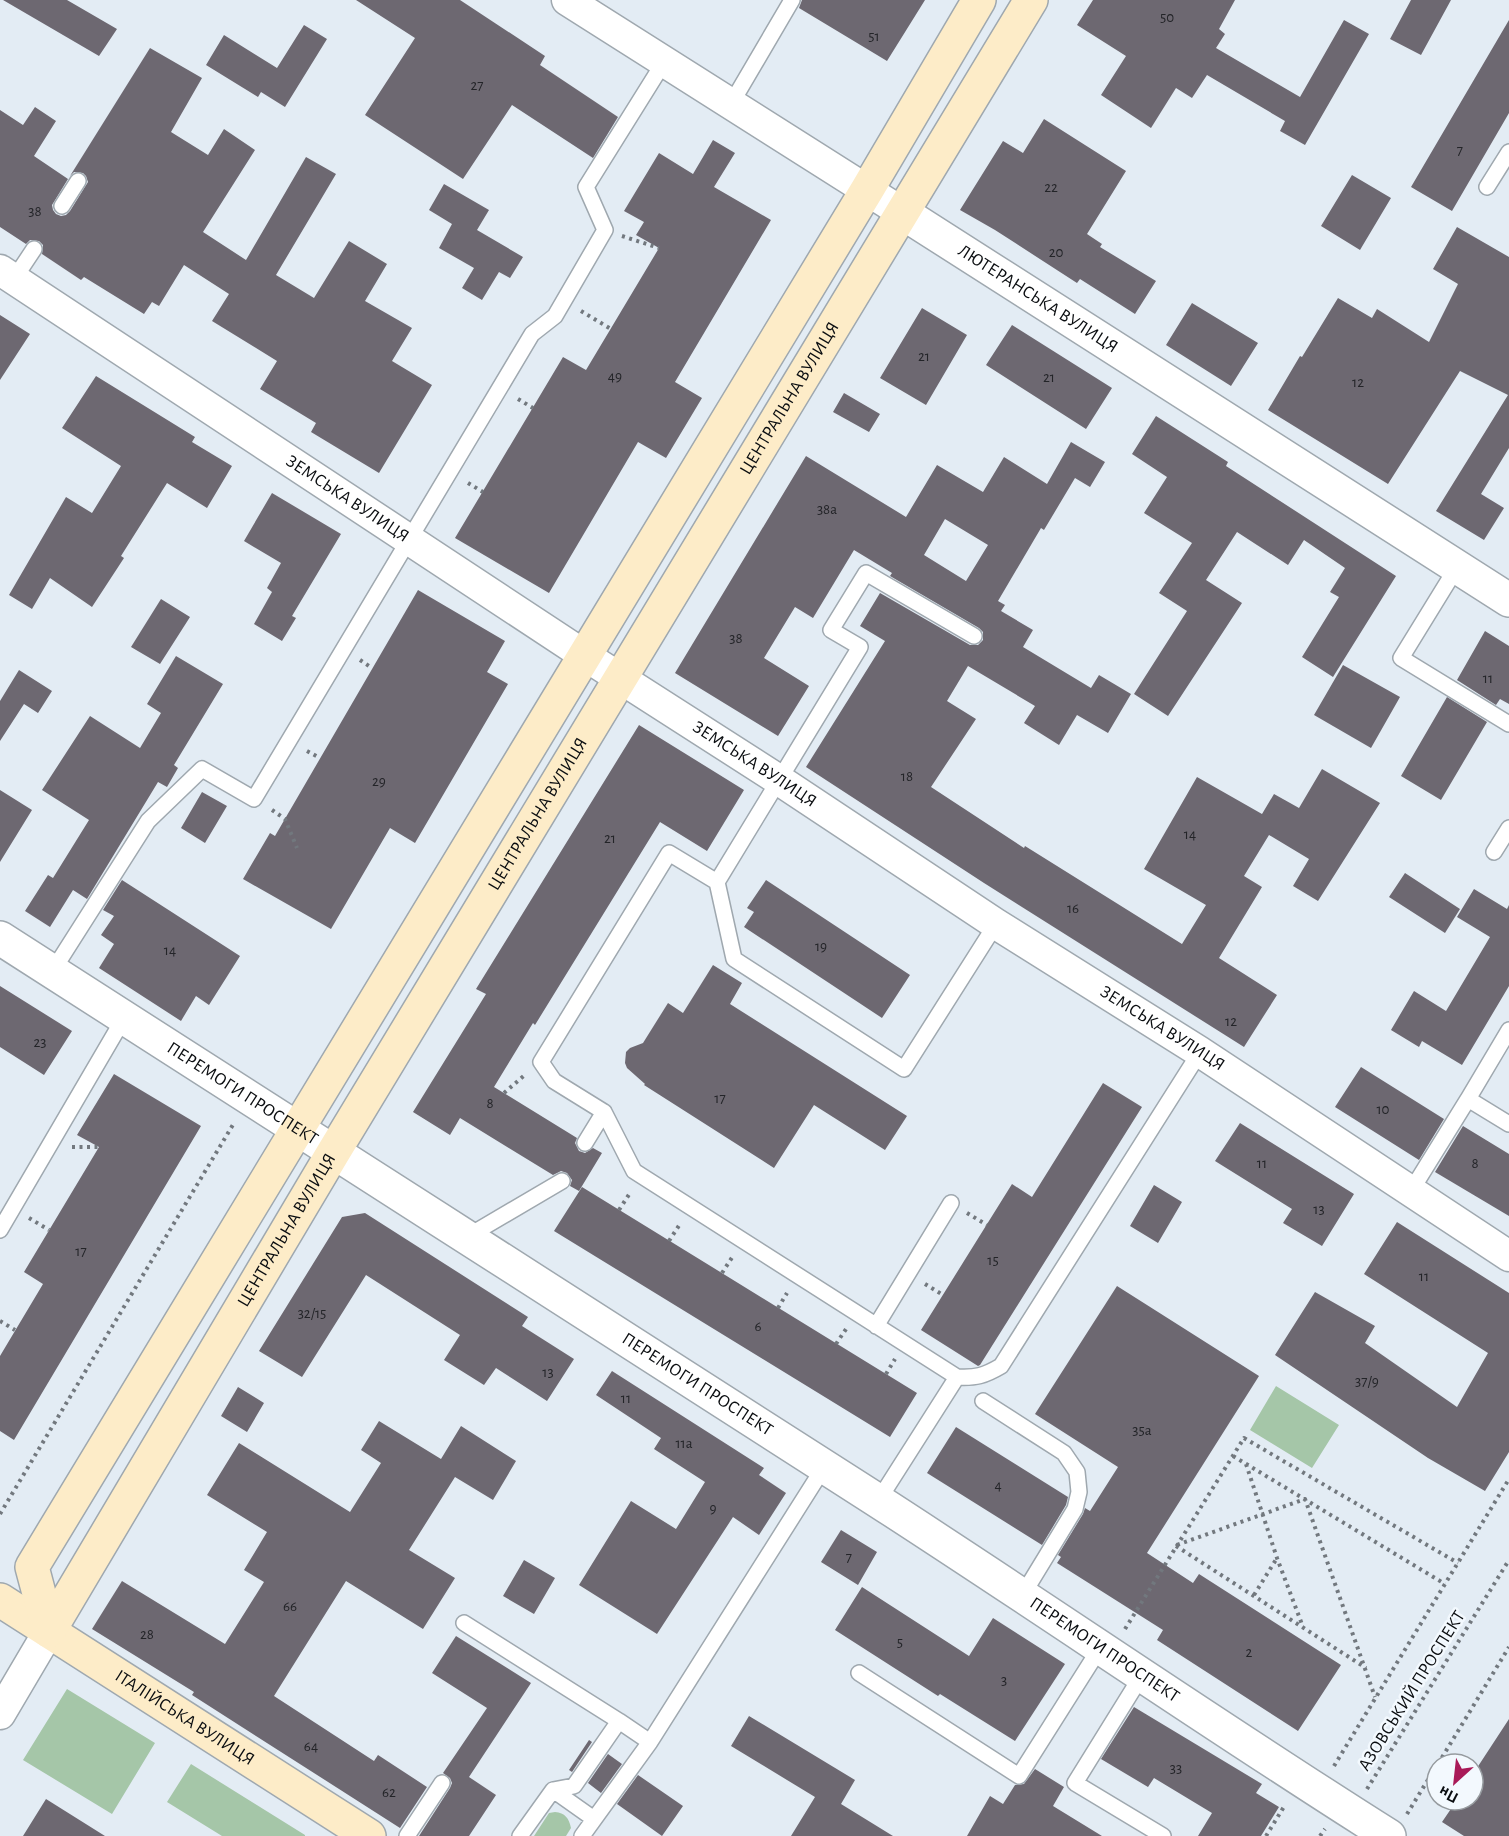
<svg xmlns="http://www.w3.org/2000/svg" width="1509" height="1836" font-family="'Alegreya Sans',sans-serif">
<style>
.green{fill:#a5c6a8}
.building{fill:#6d6871;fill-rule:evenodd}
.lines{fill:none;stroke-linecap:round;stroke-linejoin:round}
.service-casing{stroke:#9fa8af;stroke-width:18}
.minor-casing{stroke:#9fa8af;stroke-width:33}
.tertiary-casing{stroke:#9fa8af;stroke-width:36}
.secondary-casing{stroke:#9fa8af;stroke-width:36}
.path{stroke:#72787e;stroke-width:4;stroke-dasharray:3 4.5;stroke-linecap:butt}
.service{stroke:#fff;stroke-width:15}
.minor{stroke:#fff;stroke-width:30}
.tertiary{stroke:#fff;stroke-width:33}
.secondary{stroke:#fdecc8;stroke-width:33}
.labels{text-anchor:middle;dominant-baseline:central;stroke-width:5;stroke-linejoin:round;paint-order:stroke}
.number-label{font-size:15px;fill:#232428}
.street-label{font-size:18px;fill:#0a0d10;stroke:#f3f9fe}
</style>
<rect width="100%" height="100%" fill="#e3ecf4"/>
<path class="green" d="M1276 1386 1339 1425 1312 1468 1250 1430Z
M67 1689 155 1743 112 1814 23 1760Z
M191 1764 305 1835V1836H222L167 1802Z
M555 1812C565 1813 569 1818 571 1828L566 1836H534L549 1813Z"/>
<path class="building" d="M3 0H67L117 29 99 56Z
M356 0H460L545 56 540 65 618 117 593 158 512 105 463 179 365 115 415 38Z
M802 0H925L887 61 799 8Z
M1093 0H1235L1219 29 1225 34 1216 48 1300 97 1344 20 1369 34 1305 145 1280 131 1285 121 1207 75 1192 98 1176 88 1151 128 1101 95 1126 56 1077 25Z
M1411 0H1451L1421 55 1390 39Z
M1509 20V113L1452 211 1411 187Z
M304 25 327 39 285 107 261 92 258 97 206 65 224 35 277 68Z
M150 48 202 78 171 132 208 155 224 129 255 150 203 232 246 260 306 157 336 174 276 275 314 298 349 241 387 264 365 301 412 328 392 361 432 385 379 473 311 432 316 423 260 389 277 361 212 321 229 294 184 265 159 306 152 302 144 314 84 277 81 280 42 254 43 245 39 241 30 240 26 244 0 227V110L23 125 35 107 56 121 34 156 68 179 52 205 53 210 56 214 61 216 66 215 70 211 88 182 86 176 83 173 74 172 70 176Z
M1044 119 1126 171 1087 234 1102 244 1100 247 1156 281 1135 314 1080 279 1077 283 995 230 960 210 1003 141 1023 153Z
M713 140 735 153 714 187 771 220 675 382 702 398 666 458 638 442 549 593 455 538 563 357 586 370 659 248 636 235 644 222 624 211 659 153 693 174Z
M1352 175 1391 198 1360 250 1321 226Z
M444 184 489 210 477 230 523 257 510 278 499 272 482 300 462 288 474 268 439 248 452 224 429 210Z
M1457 227 1509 257V448L1481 494 1504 508 1484 540 1436 511 1508 395 1460 371 1388 484 1268 410 1300 356 1302 357 1338 298 1372 318 1377 309 1429 342 1458 284 1433 269Z
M1192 303 1258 343 1231 386 1166 345Z
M922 308 967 335 926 405 880 378Z
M0 315 30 334 0 380Z
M1012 325 1112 388 1086 429 986 365Z
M96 376 195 437 192 442 232 466 207 508 167 483 121 556 124 558 92 607 50 578 32 609 9 595 66 497 92 513 121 466 62 428Z
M844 393 880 414 869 432 833 412Z
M1156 416 1228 462 1226 466 1396 576 1333 677 1302 657 1339 597 1330 592 1345 568 1304 540 1288 565 1237 532 1206 580 1242 603 1168 716 1134 694 1187 611 1159 593 1192 543 1144 513 1167 477 1132 454Z
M1071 442 1105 462 1090 487 1075 478 1044 530 1041 528 998 601 1005 605 1001 611 1033 630 1023 647 1091 688 1099 675 1131 694 1108 733 1077 715 1059 745 1024 723 1035 706 968 666 947 701 976 719 931 787 1024 848 1025 846 1182 944 1206 905 1144 869 1197 777 1262 814 1274 794 1299 808 1322 769 1380 803 1318 901 1293 886 1309 859 1269 835 1244 876 1262 887 1219 958 1277 995 1244 1047 984 883 806 767 885 641 860 626 880 593 970 645H978L983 640V632L979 628 890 576 892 573 854 550 813 618 795 607 764 658 809 686 778 736 675 673 806 456 906 517 937 465 983 492 1004 457 1047 484ZM945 519 988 545 966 581 924 555Z
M272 493 341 534 292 616 296 618 282 641 254 624 272 592 267 588 281 563 244 541Z
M418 590 505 641 487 672 508 684 415 843 390 828 331 929 243 879 270 833 275 836Z
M161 599 190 617 160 664 131 647Z
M1485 631 1509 646V704L1500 699 1496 705 1457 680Z
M176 656 223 684 174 765 178 768 167 787 158 782 87 899 73 890 50 927 25 911 48 875 53 878 89 820 42 790 90 716 140 748 161 713 147 704Z
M1343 665 1400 697 1371 748 1314 715Z
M19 670 52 691 38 713 24 704 0 741V701Z
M1447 697 1487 722 1441 800 1401 776Z
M639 725 744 790 707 851 660 822 535 1025 533 1023 494 1087 577 1138 575 1143 579 1151 585 1153 593 1148 602 1153 579 1191 570 1186 572 1180 567 1173 561 1171 553 1175 460 1118 450 1135 413 1112 486 994 476 989Z
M0 790 32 810 0 862Z
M202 792 227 806 205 843 181 828Z
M1405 873 1460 909 1445 933 1389 897Z
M122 880 240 956 209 1005 196 996 181 1021 99 968 114 944 101 935 114 916 103 910Z
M766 880 910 975 882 1018 744 927 754 912 747 908Z
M1474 889 1507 909 1509 905V986L1462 1065 1422 1041 1419 1047 1391 1030 1414 991 1446 1011 1490 937 1457 917Z
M713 965 742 983 730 1004 907 1116 885 1150 814 1105 774 1168 644 1085 645 1084 627 1068 625 1063 626 1052 630 1048 643 1043 668 1003 683 1013Z
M0 986 72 1031 44 1075 0 1047Z
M1361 1067 1444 1119 1419 1160 1335 1107Z
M114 1074 201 1126 14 1440 0 1431V1356L43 1284 24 1272 99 1147 77 1135Z
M1103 1083 1142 1107 980 1365 978 1366 921 1330 1012 1184 1032 1197Z
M1240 1123 1354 1194 1322 1246 1283 1223 1292 1209 1215 1161Z
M1463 1126 1509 1154V1216L1435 1172Z
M1154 1185 1182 1202 1158 1243 1130 1226Z
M582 1187 917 1393 890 1437 554 1231Z
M365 1213 528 1317 522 1326 574 1359 547 1401 496 1368 484 1385 444 1360 460 1335 366 1275 302 1377 259 1351 342 1217Z
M1397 1222 1509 1293V1452L1485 1491 1428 1458 1275 1355 1315 1292 1375 1326 1365 1343 1457 1407 1488 1353 1364 1274Z
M1117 1286 1259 1376 1147 1553 1193 1583 1199 1574 1341 1665 1298 1731 1157 1640 1163 1630 1057 1563 1061 1557 1058 1555 1083 1514 1085 1508 1090 1511 1118 1467 1035 1414Z
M612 1371 764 1468 759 1475 786 1493 759 1535 733 1517 657 1634 579 1585 631 1501 676 1529 705 1482 654 1449 661 1438 596 1395Z
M238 1387 264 1403 247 1432 221 1416Z
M379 1421 441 1459 461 1426 516 1461 493 1500 455 1477 409 1550 455 1578 423 1629 346 1581 274 1696 374 1761 378 1755 427 1787 400 1828 192 1695 194 1692 92 1629 122 1581 225 1644 264 1582 244 1570 267 1532 207 1495 239 1443 350 1512 381 1463 361 1450Z
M956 1427 1068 1497 1066 1505 1042 1545 927 1473Z
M841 1530 877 1552 858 1585 821 1562Z
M524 1560 555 1578 534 1614 503 1596Z
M862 1587 969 1656 993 1618 1065 1664 1015 1741 940 1694 938 1696 835 1630Z
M456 1636 531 1683 469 1777 496 1795 469 1836H419L450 1788 452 1783 450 1778 443 1773 487 1708 432 1673Z
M1134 1707 1262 1784 1256 1793 1279 1807 1261 1836H1198L1212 1813 1154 1778 1148 1787 1101 1759Z
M749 1716 855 1780 841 1804 893 1836H791L815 1797 731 1746Z
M1509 1719V1836H1464L1442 1822 1457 1800H1473V1774Z
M589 1740 592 1742 572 1772 569 1770Z
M608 1754 622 1764 601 1793 588 1783Z
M1035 1769 1064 1787 1053 1806 1102 1836H967L990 1796 1003 1804 1015 1785 1024 1784Z
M638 1775 683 1806 662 1836 617 1804Z
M46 1799 105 1836H23Z"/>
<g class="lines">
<g class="service-casing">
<path id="service" d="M731 104 792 0
M1487 187 1509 152
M62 206 78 181
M14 279 34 249
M1457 567 1401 658 1509 724
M1494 852 1509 828
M717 882 734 959 904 1069 996 924
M52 972 148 821 202 769 254 799 532 334 555 316 605 230 586 187 664 62
M1468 1099 1509 1030
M585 1143 604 1112
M1411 1191 1468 1099 1509 1124
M0 1230 124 1018
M465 1238 562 1181
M876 1326 951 1203
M957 1377 634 1171 604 1112 554 1081 541 1062 669 853 717 882 860 647 831 630 866 573 974 636
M983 1401 1064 1453 1077 1472 1079 1492 1075 1509 1022 1596
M878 1501 957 1377C976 1378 984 1376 1001 1366L1200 1052
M464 1623 619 1721
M859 1673 1019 1776 1100 1648
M1142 1675 1075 1783 1163 1836
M553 1790 594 1819
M407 1836 442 1783
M520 1836 553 1790 574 1786 619 1721 650 1742
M582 1836 650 1742 824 1467"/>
</g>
<g class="minor-casing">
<g id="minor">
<path d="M567 0 903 213"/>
<path id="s1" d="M0 270 584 655 779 780 996 924 1200 1052 1509 1256"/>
<path d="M0 1714 49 1631"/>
</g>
</g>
<g class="tertiary-casing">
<g id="tertiary">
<path id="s2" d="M903 213 1509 600"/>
<path id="s3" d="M0 938C291 1126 584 1311 875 1499 1047 1610 1216 1727 1389 1836"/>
</g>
</g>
<g class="secondary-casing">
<g id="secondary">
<path id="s4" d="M0 1600 369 1836"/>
<path id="s5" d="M49 1631 333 1153 1031 0"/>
<path d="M49 1631 32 1567 867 190 979 0"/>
</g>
</g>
<path class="path" d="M622 236 659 248
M581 311 611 329
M518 399 533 408
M468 483 483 492
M360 660 372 668
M307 751 320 758
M272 810 285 819 297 848
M504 1093 526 1074
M72 1147H99
M619 1210 630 1193
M967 1213 987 1225
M29 1218 49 1230
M669 1241 680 1224
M722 1273 733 1256
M925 1284 943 1295
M778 1308 787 1293
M0 1321 15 1330
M836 1344 846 1329
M886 1374 895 1359
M1233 1456 1445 1584
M1246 1464 1277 1558 1303 1627
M0 1514 234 1123
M1177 1545 1305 1499 1375 1697
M1176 1546 1366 1668
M1254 1595 1277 1558
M1125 1629 1244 1438 1458 1563
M1438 1764 1509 1647
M1334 1766 1509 1479
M1367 1789 1509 1560
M1407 1814 1437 1765
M1266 1836 1285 1805
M1320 1836 1325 1829"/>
<use href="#service" class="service"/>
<use href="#minor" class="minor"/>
<use href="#tertiary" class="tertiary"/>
<use href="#secondary" class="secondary"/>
</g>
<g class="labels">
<g class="number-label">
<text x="1167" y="17">50</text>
<text x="874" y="36">51</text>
<text x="477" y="85">27</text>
<text x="1460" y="150">7</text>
<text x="1051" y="187">22</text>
<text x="35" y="211">38</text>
<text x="1056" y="252">20</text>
<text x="924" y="356">21</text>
<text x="615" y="376">49</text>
<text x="1049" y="377">21</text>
<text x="1358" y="382">12</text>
<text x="827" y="509">38а</text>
<text x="736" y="638">38</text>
<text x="1488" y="678">11</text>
<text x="907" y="776">18</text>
<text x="379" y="781">29</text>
<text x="1190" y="834">14</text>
<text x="610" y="838">21</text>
<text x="1073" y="908">16</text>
<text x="821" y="946">19</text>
<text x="170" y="950">14</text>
<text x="1231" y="1021">12</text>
<text x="40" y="1042">23</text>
<text x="720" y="1098">17</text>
<text x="490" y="1103">8</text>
<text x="1383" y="1109">10</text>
<text x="1262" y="1163">11</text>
<text x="1475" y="1163">8</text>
<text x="1319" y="1209">13</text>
<text x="81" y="1251">17</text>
<text x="993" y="1260">15</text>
<text x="1424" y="1276">11</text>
<text x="312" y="1313">32/15</text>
<text x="758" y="1326">6</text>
<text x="548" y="1372">13</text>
<text x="1367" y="1381">37/9</text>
<text x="626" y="1398">11</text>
<text x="1142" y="1430">35а</text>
<text x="684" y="1443">11а</text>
<text x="998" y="1485">4</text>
<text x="713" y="1508">9</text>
<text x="849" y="1557">7</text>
<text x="290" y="1606">66</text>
<text x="147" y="1634">28</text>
<text x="900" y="1642">5</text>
<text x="1249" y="1652">2</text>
<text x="1004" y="1680">3</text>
<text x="311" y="1746">64</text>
<text x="1176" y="1768">33</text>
<text x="389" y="1792">62</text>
</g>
<g class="street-label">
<text stroke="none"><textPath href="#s2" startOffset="160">ЛЮТЕРАНСЬКА ВУЛИЦЯ</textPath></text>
<text stroke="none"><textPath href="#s5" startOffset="1438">ЦЕНТРАЛЬНА ВУЛИЦЯ</textPath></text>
<text stroke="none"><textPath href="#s1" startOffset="416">ЗЕМСЬКА ВУЛИЦЯ</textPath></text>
<text stroke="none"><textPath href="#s1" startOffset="902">ЗЕМСЬКА ВУЛИЦЯ</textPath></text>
<text stroke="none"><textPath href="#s5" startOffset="952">ЦЕНТРАЛЬНА ВУЛИЦЯ</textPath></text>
<text stroke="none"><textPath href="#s1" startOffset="1388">ЗЕМСЬКА ВУЛИЦЯ</textPath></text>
<text stroke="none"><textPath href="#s3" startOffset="288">ПЕРЕМОГИ ПРОСПЕКТ</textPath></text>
<text stroke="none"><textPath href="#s5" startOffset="466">ЦЕНТРАЛЬНА ВУЛИЦЯ</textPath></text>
<text stroke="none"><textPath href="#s3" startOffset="828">ПЕРЕМОГИ ПРОСПЕКТ</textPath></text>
<text stroke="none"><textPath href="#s3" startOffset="1314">ПЕРЕМОГИ ПРОСПЕКТ</textPath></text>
<text transform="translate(1412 1691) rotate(-58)">АЗОВСЬКИЙ ПРОСПЕКТ</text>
<text stroke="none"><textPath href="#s4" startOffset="219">ІТАЛІЙСЬКА ВУЛИЦЯ</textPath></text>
</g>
</g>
<g transform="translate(1455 1782) rotate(207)"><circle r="28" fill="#f3f9fe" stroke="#969b9f" stroke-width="1.5"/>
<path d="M0-4.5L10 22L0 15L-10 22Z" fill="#a91a58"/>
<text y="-9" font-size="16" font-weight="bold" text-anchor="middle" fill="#0a0d10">Пн</text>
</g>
</svg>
